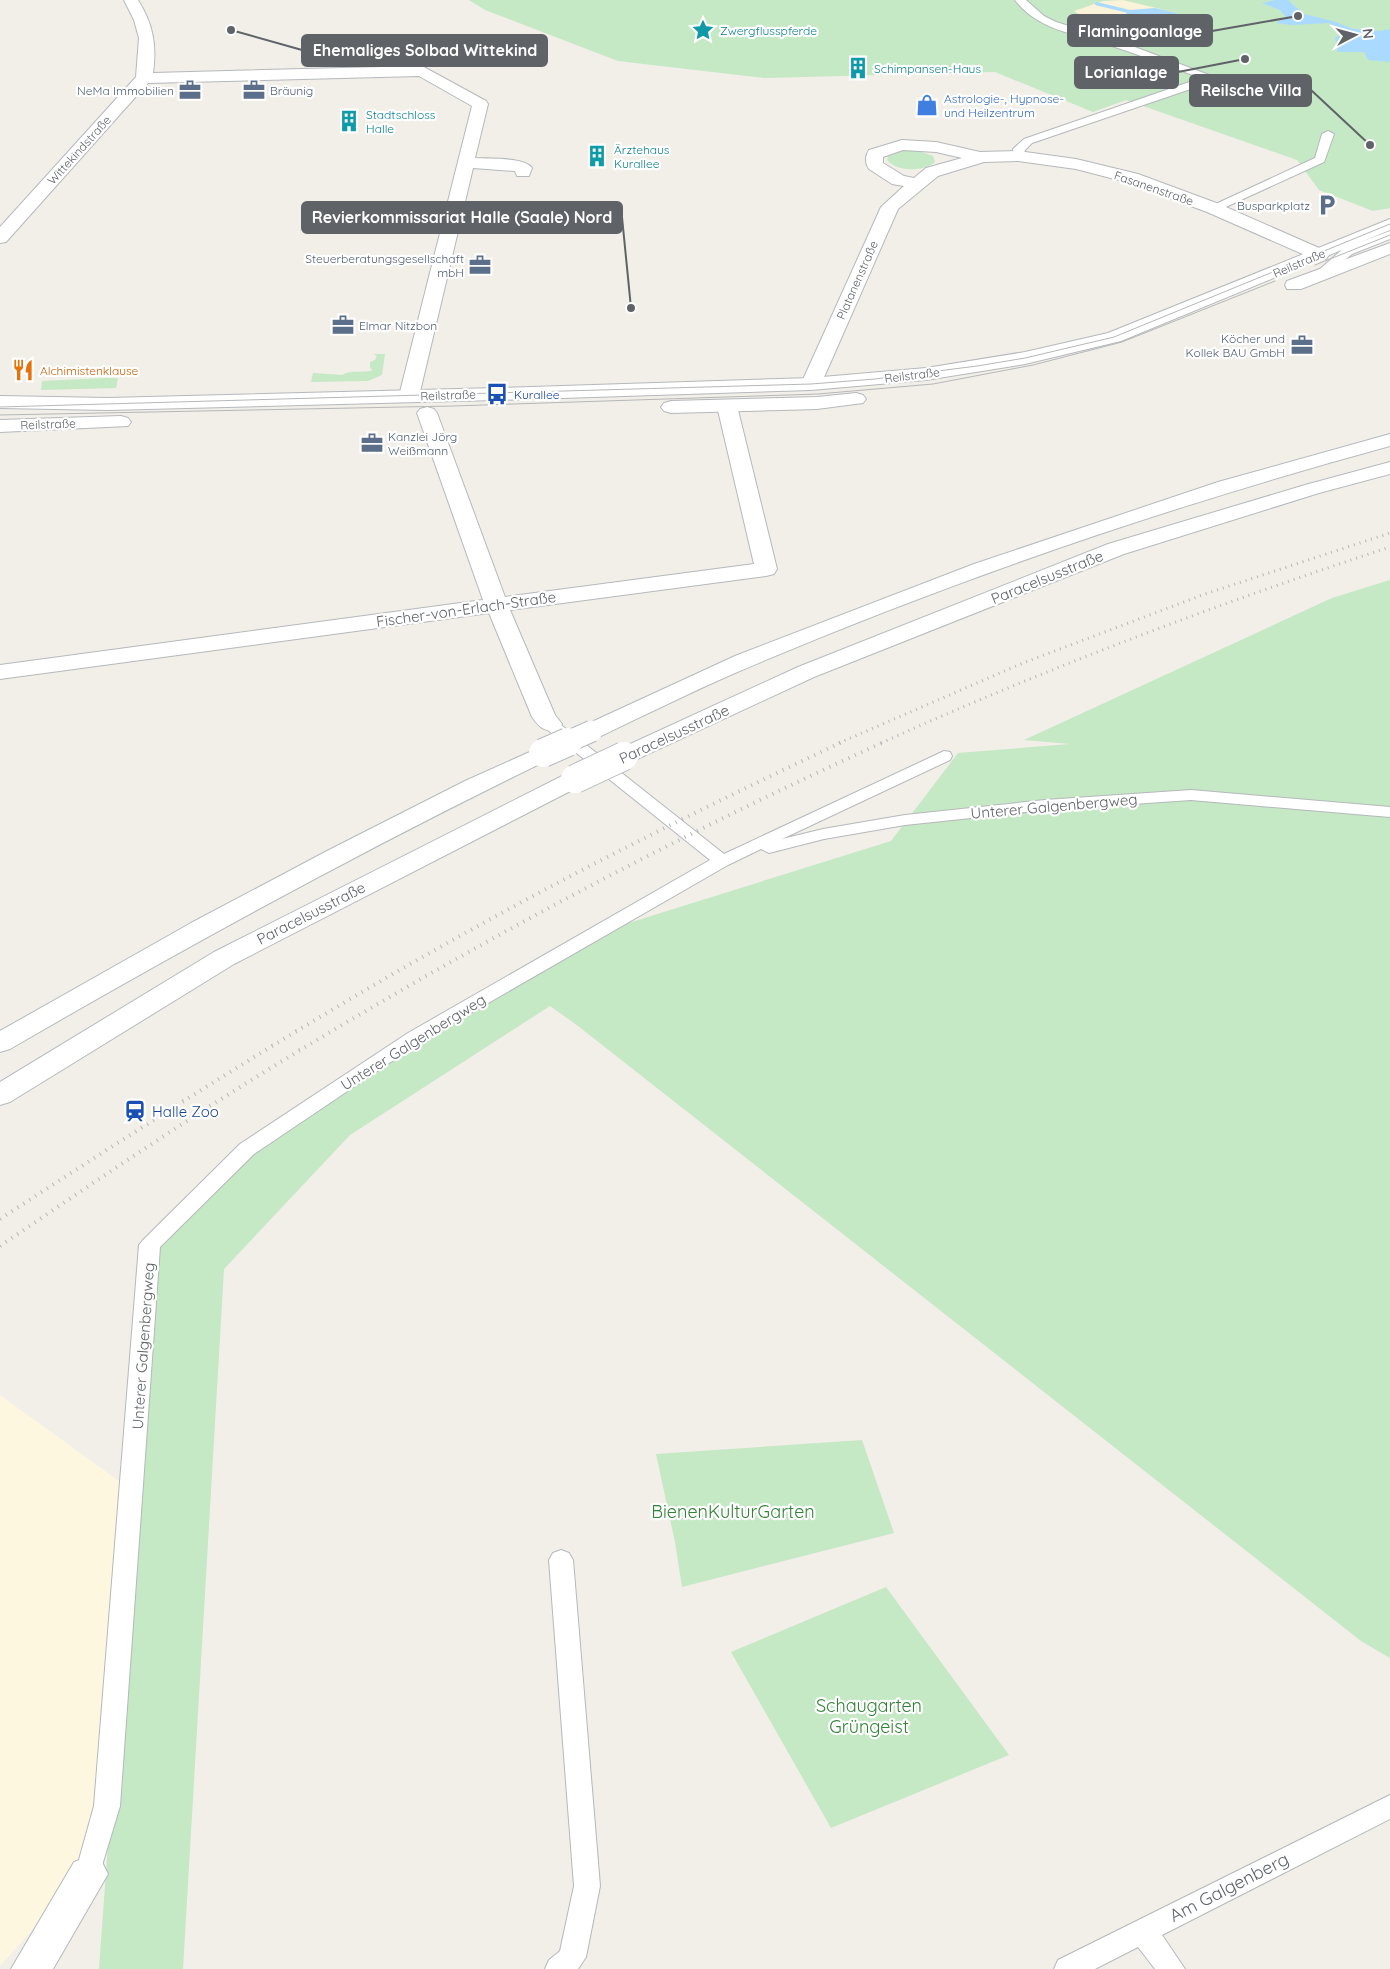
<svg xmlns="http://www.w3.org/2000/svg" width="1390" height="1969" font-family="Quicksand,sans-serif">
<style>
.commercial{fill:#fef7e0}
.green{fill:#c5e8c5}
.sand{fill:#fbf3d9}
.water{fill:#aadaff}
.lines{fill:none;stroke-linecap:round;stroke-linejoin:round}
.stream{fill:#aadaff;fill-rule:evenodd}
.service-casing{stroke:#b5b8bc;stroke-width:2}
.minor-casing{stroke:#b5b8bc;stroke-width:2}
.tertiary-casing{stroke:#b5b8bc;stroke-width:2}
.secondary-casing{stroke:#b6babf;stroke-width:2}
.service{fill:#fff;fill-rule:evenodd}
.minor{fill:#fff;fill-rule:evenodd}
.tertiary{fill:#fff;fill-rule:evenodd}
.secondary{fill:#fff;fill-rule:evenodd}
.tram{stroke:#b6b7b8;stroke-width:1}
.rail-far1{stroke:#b6b7b8;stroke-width:3;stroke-dasharray:1 5;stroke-linecap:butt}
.rail{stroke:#b6b7b8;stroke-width:4;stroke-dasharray:1 6;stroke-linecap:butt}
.secondary-bridge-far1-casing{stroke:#b6babf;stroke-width:23;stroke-linecap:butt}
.secondary-bridge-casing{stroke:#b6babf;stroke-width:30;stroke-linecap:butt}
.secondary-bridge-far1{stroke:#fff;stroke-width:21}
.secondary-bridge{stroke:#fff;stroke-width:28}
.labels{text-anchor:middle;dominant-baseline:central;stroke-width:4.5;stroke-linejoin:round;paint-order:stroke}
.far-culture-label{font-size:12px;fill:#0d838f;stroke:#fff;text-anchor:start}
.far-service-label{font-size:12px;fill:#4e5e75;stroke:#fff;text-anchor:end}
.far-shop-label{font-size:12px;fill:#366cbe;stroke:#fff;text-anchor:start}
.far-street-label{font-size:12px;fill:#5f6368;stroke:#fff}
.far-food-label{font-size:12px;fill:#c56008;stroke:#fff;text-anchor:start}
.far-transit-label{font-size:12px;fill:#164399;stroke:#fff;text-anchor:start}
.street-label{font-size:15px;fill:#5f6368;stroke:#fff}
.transit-label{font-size:15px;fill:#164399;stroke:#fff;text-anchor:start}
.near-park-label{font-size:18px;fill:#348238;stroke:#fff}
.near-street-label{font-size:18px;fill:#5f6368;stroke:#fff}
.leader{fill:none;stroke:#5f6368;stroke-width:2}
.callout-dot{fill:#5f6368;stroke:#fff;stroke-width:2}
.callout{fill:#5f6368;stroke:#5f6368;stroke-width:2}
.callout-label{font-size:16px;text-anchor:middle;font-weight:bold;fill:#fff}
</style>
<rect width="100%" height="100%" fill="#f1efe8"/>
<path class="commercial" d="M0 1395 130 1489 105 1807 85 1872 0 1966Z"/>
<path class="green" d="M469 0H1390V208L1373 211 1319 190 1297 160 1126 100 1093 112 995 72 765 78 618 61 485 10Z
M916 150 933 156 935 162C923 172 897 172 887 160L889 154 900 151Z
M373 354H385L382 375 368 381 311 382 313 373 342 375C352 369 362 374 373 370L370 368V362L375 360 377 356Z
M105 378H118L116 388 41 390 42 381Z
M1390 580V1658L1361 1641 578 1026 550 1006 350 1135 224 1269 183 1969H99L151 1245 247 1149 415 1039 603 931 891 841 958 753 1070 744 1024 740 1332 598Z
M862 1440 894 1533 682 1587 675 1542 656 1454Z
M886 1587 1009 1755 831 1828 731 1652Z"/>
<path class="sand" d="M1123 0 1177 13 1176 16C1155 26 1132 40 1108 36 1096 34 1083 28 1070 24L1080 15 1074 11 1103 1Z"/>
<path class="water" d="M1275 0H1288L1304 14 1336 22 1353 29 1380 31 1390 29V62L1368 60 1364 52H1338L1335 38 1347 32 1329 23 1292 25 1276 23 1286 17 1280 10 1262 3Z
M1155 8 1177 13 1176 16 1130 32 1118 31 1110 28 1130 10Z"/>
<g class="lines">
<path class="stream" d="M1097 2 1130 10 1131 11 1128 13 1095 5V3Z"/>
<g class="service-casing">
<path id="service" d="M1015 0H1026L1044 16 1056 22 1124 43 1241 87 1236 90 1211 82 1032 143 1025 150 1022 158H1014L1013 149 1024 139 1201 78C1173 68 1145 57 1118 48 1082 35 1039 32 1015 0Z
M1328 131 1334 134 1324 162 1217 211 1213 212 1207 208 1315 158 1322 134Z
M1390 231V239L1352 254 1322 279 1318 280 1312 276 1344 248Z
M550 719 556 721 724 854 944 751 950 752 952 756 950 760 782 839 823 829 905 815 1045 800 1191 790 1390 807V817L1191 800 1045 810 905 825 824 839 769 853 761 849 728 865 422 1041 254 1154 160 1247 120 1806 97 1882 88 1886 79 1882 75 1874 94 1806 139 1245 143 1240 240 1144 408 1033 710 860 544 727 542 724 544 721Z
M561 1550 569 1553 573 1560 600 1886 586 1957 578 1969H545L549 1960 560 1951 574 1886 549 1560 553 1553Z
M1390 1795V1819L1162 1935 1185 1969H1155L1138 1947 1095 1969H1054L1058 1960Z"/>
</g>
<g class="minor-casing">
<path id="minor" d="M124 0H138C153 24 157 45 153 73L422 66 486 101 488 104 475 158C489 159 525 157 532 168L529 176H517L515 171 473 168 419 396 416 400H402L399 396 472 106 419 76 148 83 6 242 0 243V227L136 77 139 38 134 20Z
M902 140 936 142 980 152 1018 151 1076 159 1138 174 1219 204 1326 251 1329 255 1326 259H1314L1207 212 1126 182 1076 169 1018 161 984 162 938 176 898 209 821 384 818 388H804L801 384 881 207 904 186 892 184 869 169C865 163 865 156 869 150ZM903 150 936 152 962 158 926 168 914 178 904 176 883 163V157Z
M727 400 734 402 737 406 777 569 774 574 766 576 510 610 555 715 562 724 559 729C545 733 540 728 532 717L489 613 0 679V665L483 600 417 413 420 409 427 407 434 409 437 413 505 597 754 564 717 406 720 402Z
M88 1857 102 1862 108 1874 53 1969H11L74 1862Z"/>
</g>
<g class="tertiary-casing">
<path id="tertiary" d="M1390 219V230L1121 341 1025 364 926 380 811 390 497 400 108 410 0 408V396L108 398 497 388 811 378 926 368 1025 352 1108 333Z
M1390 243V254L1301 289H1287L1285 285 1287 281Z
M856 393 863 395 866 399 863 403 817 409 671 413 664 411 661 407 664 403 671 401 817 397Z
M121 416 128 418 131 422 128 426 0 432V420Z"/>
</g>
<g class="secondary-casing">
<path id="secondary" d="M1390 434V446C1167 507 947 582 735 673 689 693 645 715 601 736L592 738 583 736 580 731 583 726 735 656 974 564 1218 482Z
M1390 462V474L1319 493 1124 554 814 677 633 761 624 763 615 761 612 756 615 751 798 667 1108 544 1305 485Z
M543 746 552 748 555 753 552 758C367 848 187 946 10 1049L0 1052V1031L191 923 327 851 465 781Z
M575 772 584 774 587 779 584 784 234 964 10 1102 0 1105V1082L214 952 566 774Z"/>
</g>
<use href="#service" class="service"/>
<use href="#minor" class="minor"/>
<use href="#tertiary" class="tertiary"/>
<use href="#secondary" class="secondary"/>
<path class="tram" d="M1315 265 1390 235
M0 407 811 384 875 379 977 366 1025 358 1114 337 1390 224
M0 415 453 406 818 394 933 384 1033 365 1122 342 1275 281"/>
<path class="rail-far1" d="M839 743 1023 663 1205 594 1390 533
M881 743C1047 668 1217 604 1390 547"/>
<path class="rail" d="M0 1219C163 1113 327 1008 498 915 611 853 726 797 842 742
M0 1246C90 1185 181 1123 274 1066 470 946 674 837 884 742"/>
<g class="secondary-bridge-far1-casing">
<path id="secondary-bridge-far1" d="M565 743 592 731"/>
</g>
<g class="secondary-bridge-casing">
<path id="secondary-bridge" d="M543 753 568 742
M575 779 624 756"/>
</g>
<use href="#secondary-bridge-far1" class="secondary-bridge-far1"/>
<use href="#secondary-bridge" class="secondary-bridge"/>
</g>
<defs>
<g id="sight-bare" transform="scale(1.725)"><path d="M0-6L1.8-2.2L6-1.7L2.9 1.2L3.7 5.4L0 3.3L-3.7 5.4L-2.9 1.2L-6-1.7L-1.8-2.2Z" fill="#0f9aa8" stroke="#fff" stroke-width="2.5" paint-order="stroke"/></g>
<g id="building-bare" transform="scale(1.725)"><path d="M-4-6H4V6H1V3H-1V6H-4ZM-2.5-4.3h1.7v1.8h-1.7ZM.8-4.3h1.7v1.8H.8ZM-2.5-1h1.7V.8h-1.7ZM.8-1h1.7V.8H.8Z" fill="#0f9aa8" stroke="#fff" stroke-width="2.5" paint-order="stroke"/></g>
<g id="office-bare" transform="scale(1.725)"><path d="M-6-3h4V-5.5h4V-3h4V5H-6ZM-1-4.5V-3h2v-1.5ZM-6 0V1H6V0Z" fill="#5c6f8a" stroke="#fff" stroke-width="2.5" paint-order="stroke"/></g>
<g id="shop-bare" transform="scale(1.725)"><path d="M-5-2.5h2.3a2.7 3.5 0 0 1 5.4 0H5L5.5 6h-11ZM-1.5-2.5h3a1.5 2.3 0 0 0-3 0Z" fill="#3f7fe0" stroke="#fff" stroke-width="2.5" paint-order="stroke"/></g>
<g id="parking-bare" transform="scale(1.725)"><path d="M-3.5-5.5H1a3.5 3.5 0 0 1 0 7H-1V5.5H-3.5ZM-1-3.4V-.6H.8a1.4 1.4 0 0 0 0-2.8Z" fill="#5c6f8a" stroke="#fff" stroke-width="2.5" paint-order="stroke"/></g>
<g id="restaurant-bare" transform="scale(1.725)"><path d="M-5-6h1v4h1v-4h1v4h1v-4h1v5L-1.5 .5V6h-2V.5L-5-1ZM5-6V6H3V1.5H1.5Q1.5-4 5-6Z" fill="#e8710a" stroke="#fff" stroke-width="2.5" paint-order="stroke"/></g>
<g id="bus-bare" transform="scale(1.725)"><path d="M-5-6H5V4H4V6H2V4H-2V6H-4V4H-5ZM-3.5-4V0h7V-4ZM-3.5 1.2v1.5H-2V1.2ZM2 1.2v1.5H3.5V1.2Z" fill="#1a4fb4" stroke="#fff" stroke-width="2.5" paint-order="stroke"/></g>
<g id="station-bare" transform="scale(1.725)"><path d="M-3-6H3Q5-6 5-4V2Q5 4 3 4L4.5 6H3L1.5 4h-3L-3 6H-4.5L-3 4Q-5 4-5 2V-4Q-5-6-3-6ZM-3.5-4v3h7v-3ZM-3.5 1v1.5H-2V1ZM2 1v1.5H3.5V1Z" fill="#1a4fb4" stroke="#fff" stroke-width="2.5" paint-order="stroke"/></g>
</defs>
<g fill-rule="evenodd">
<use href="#sight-bare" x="703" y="30"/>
<use href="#building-bare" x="858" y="68"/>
<use href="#office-bare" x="190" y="90"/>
<use href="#office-bare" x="254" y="90"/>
<use href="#shop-bare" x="927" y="105"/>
<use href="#building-bare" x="349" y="121"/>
<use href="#building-bare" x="597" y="156"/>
<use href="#parking-bare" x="1327" y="205"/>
<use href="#office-bare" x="480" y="265"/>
<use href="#office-bare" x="343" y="325"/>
<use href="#office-bare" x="1302" y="345"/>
<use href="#restaurant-bare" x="23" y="370"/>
<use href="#bus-bare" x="497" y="394"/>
<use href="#office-bare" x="372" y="443"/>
<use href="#station-bare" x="135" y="1111"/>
</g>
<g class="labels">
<g class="far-culture-label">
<text x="720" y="30">Zwergflusspferde</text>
<text x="874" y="68">Schimpansen-Haus</text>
<text x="366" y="114">Stadtschloss<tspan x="366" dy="14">Halle</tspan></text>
<text x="614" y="149">Ärztehaus<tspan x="614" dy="14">Kurallee</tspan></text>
</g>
<g class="far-service-label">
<text x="174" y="90">NeMa Immobilien</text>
<text x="270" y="90" text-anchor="start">Bräunig</text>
<text x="1310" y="205">Busparkplatz</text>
<text x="464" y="258">Steuerberatungsgesellschaft<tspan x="464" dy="14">mbH</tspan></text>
<text x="359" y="325" text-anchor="start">Elmar Nitzbon</text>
<text x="1285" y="338">Köcher und<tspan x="1285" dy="14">Kollek BAU GmbH</tspan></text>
<text x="388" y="436" text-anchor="start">Kanzlei Jörg<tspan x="388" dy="14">Weißmann</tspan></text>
</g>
<g class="far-shop-label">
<text x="944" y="98">Astrologie-, Hypnose-<tspan x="944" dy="14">und Heilzentrum</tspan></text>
</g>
<g class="far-street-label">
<text transform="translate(79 150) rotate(-48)">Wittekindstraße</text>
<text transform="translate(1154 188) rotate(19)">Fasanenstraße</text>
<text transform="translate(1299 263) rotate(-23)">Reilstraße</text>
<text transform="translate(857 280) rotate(-66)">Platanenstraße</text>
<text transform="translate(912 375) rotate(-7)">Reilstraße</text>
<text transform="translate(448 395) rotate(-2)">Reilstraße</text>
<text transform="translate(48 424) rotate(-2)">Reilstraße</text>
</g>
<g class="far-food-label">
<text x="40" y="370">Alchimistenklause</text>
</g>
<g class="far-transit-label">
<text x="514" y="394">Kurallee</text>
</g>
<g class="street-label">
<text transform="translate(1047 577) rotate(-22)">Paracelsusstraße</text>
<text transform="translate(466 609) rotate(-8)">Fischer-von-Erlach-Straße</text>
<text transform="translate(674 734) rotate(-25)">Paracelsusstraße</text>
<text transform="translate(1054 806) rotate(-5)">Unterer Galgenbergweg</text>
<text transform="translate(311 913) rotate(-27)">Paracelsusstraße</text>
<text transform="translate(413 1042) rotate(-32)">Unterer Galgenbergweg</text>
<text transform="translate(143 1346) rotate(-86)">Unterer Galgenbergweg</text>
</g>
<g class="transit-label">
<text x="152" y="1111">Halle Zoo</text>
</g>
<g class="near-park-label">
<text x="733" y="1511">BienenKulturGarten</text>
<text x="869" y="1705">Schaugarten<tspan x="869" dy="21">Grüngeist</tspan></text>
</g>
<g class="near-street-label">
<text transform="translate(1229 1887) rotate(-27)">Am Galgenberg</text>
</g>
</g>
<path class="leader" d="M1298 16L1212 31M231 30L302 50M1245 59L1178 72M1370 145L1311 90M631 308L622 217"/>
<g class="callout-dot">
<circle cx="1298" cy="16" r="5"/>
<circle cx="231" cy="30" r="5"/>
<circle cx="1245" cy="59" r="5"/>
<circle cx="1370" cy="145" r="5"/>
<circle cx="631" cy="308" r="5"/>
</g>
<g class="callout">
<rect x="1068" y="15" width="144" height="31" rx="5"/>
<rect x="302" y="35" width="245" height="31" rx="5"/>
<rect x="1075" y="57" width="103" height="31" rx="5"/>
<rect x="1190" y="75" width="121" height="31" rx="5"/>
<rect x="302" y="202" width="320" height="31" rx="5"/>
</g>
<g class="callout-label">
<text x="1140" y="37">Flamingoanlage</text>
<text x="425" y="56">Ehemaliges Solbad Wittekind</text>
<text x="1126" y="78">Lorianlage</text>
<text x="1251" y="96">Reilsche Villa</text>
<text x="462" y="223">Revierkommissariat Halle (Saale) Nord</text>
</g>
<g transform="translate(1355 35) rotate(84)" stroke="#ffffff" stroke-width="4" paint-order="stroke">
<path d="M0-4L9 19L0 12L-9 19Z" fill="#5f6368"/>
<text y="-8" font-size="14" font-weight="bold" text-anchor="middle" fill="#5f6368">N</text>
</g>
</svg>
